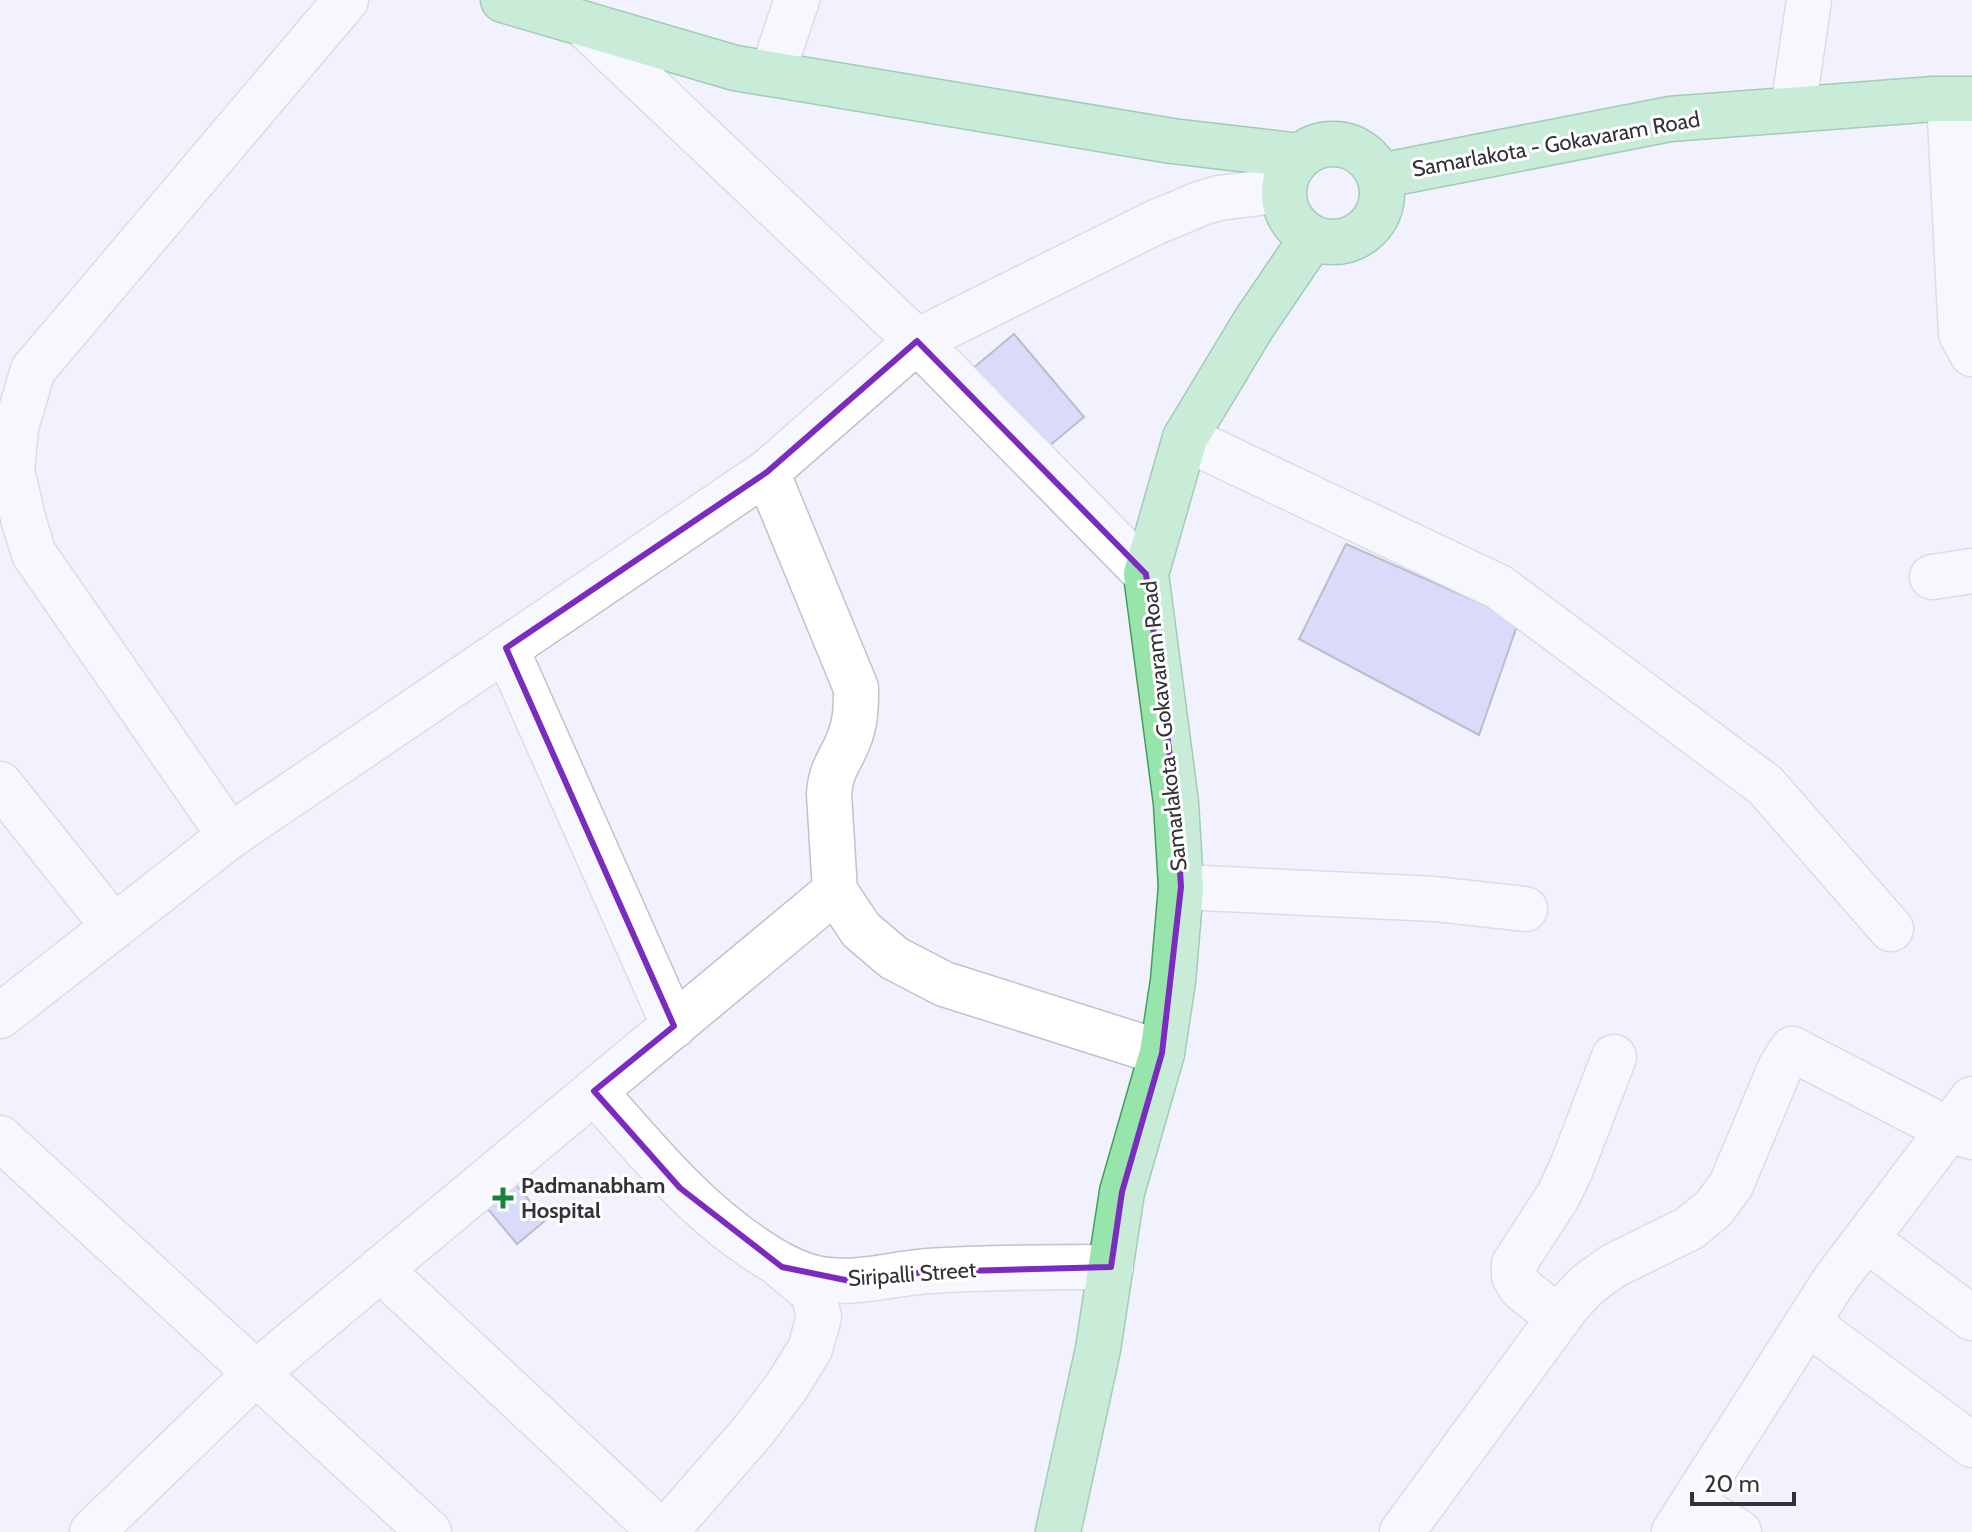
<svg xmlns="http://www.w3.org/2000/svg" width="1972" height="1532" font-family="Cabin,sans-serif">
<style>
.building{fill:#bebdf8;stroke:#7d7d8a;stroke-width:2}
.lines{fill:none;stroke-linecap:round;stroke-linejoin:round}
.minor-casing{stroke:#c1c1cf;stroke-width:47}
.major-casing{stroke:#479b5e;stroke-width:47}
.minor{stroke:#fff;stroke-width:44}
.major{stroke:#98e5ab;stroke-width:44}
.marked{fill:none;stroke:#7b2cbf;stroke-width:6;stroke-linejoin:round}
.poi-dot{fill:#16843a;stroke:#fff;stroke-width:3}
.labels{text-anchor:middle;dominant-baseline:central;stroke-width:6;stroke-linejoin:round;paint-order:stroke}
.street-label{font-size:22px;fill:#323237;stroke:#fff}
.poi-label{font-size:22px;font-weight:bold;fill:#323237;stroke:#fff;text-anchor:start}
</style>
<rect width="100%" height="100%" fill="#f1f2fd"/>
<path class="building" d="M1014 334 1084 417 1036 457 966 374Z
M1346 544 1519 620 1479 735 1299 639Z
M506 1173 546 1220 517 1244 478 1197Z"/>
<g class="lines">
<g class="minor-casing">
<path id="minor" d="M583 24 917 341 1146 574
M772 74 797 0
M1949 99 1961 334 1972 354
M1793 109 1809 0
M1185 438 1499 587 1765 785 1891 929
M1932 577 1972 571
M506 648 674 1026
M0 784 114 927
M230 836 34 554 24 522 12 470 16 427 33 370 346 0
M1181 887 1435 899 1525 909
M835 891 861 930 894 958 944 984 1162 1053
M0 1016 230 836 767 472 917 341 1154 223 1202 203 1219 198 1283 190
M594 1091C644 1147 691 1206 754 1248 772 1260 788 1270 808 1276 848 1288 888 1274 928 1271 989 1267 1050 1267 1111 1267
M0 1138 429 1532
M1866 1239 1972 1318
M380 1269 661 1532
M1559 1318 1521 1288 1514 1276V1264L1558 1196 1571 1169 1614 1057
M1808 1323 1972 1445
M1692 1504 1739 1532
M92 1532 256 1373 835 891 829 794C831 767 841 761 849 739 856 722 856 705 856 688L767 472
M665 1532 754 1430 787 1386 810 1349 819 1317 813 1293 782 1267
M1402 1532 1569 1304 1588 1284 1613 1266 1690 1228 1714 1208 1731 1185 1780 1068 1792 1049 1949 1130 1972 1137
M1674 1532 1834 1281 1972 1099"/>
</g>
<g class="major-casing">
<path id="major" d="M503 0 735 68 1172 141 1300 156
M1284 193a49 49 0 1 1 98 0a49 49 0 1 1-98 0Z
M1380 176 1670 119 1934 99H1972
M1058 1532 1098 1349 1122 1192 1162 1053 1173 981 1181 887 1176 803 1146 574 1185 438 1253 325 1312 238"/>
</g>
<use href="#minor" class="minor"/>
<use href="#major" class="major"/>
</g>
<path d="M0 0H1972V1532H0ZM917 341 1146 574 1176 803 1181 887 1162 1053 1122 1192 1111 1267 925 1272 855 1282 782 1267 680 1188 594 1091 674 1026 506 648 767 472Z" fill="#f1f2fd" fill-opacity=".55" fill-rule="evenodd"/>
<path class="marked" d="M917 341 1146 574 1176 803 1181 887 1162 1053 1122 1192 1111 1267 925 1272 855 1282 782 1267 680 1188 594 1091 674 1026 506 648 767 472Z"/>
<path class="poi-dot" d="M499 1186h8v8h8v8h-8v8h-8v-8h-8v-8h8z"/>
<g class="labels">
<g class="street-label">
<text transform="translate(1556 144) rotate(-10)">Samarlakota - Gokavaram Road</text>
<text transform="translate(1164 726) rotate(-96)">Samarlakota - Gokavaram Road</text>
<text transform="translate(912 1274) rotate(-4)">Siripalli Street</text>
</g>
<g class="poi-label">
<text x="521" y="1185">Padmanabham<tspan x="521" dy="25">Hospital</tspan></text>
</g>
</g>
<path d="M1692 1492v12h102v-12" fill="none" stroke="#323237" stroke-width="4"/>
<text x="1704" y="1492" font-size="24" fill="#323237" stroke="#ffffff" stroke-width="6" paint-order="stroke">20 m</text>
</svg>
